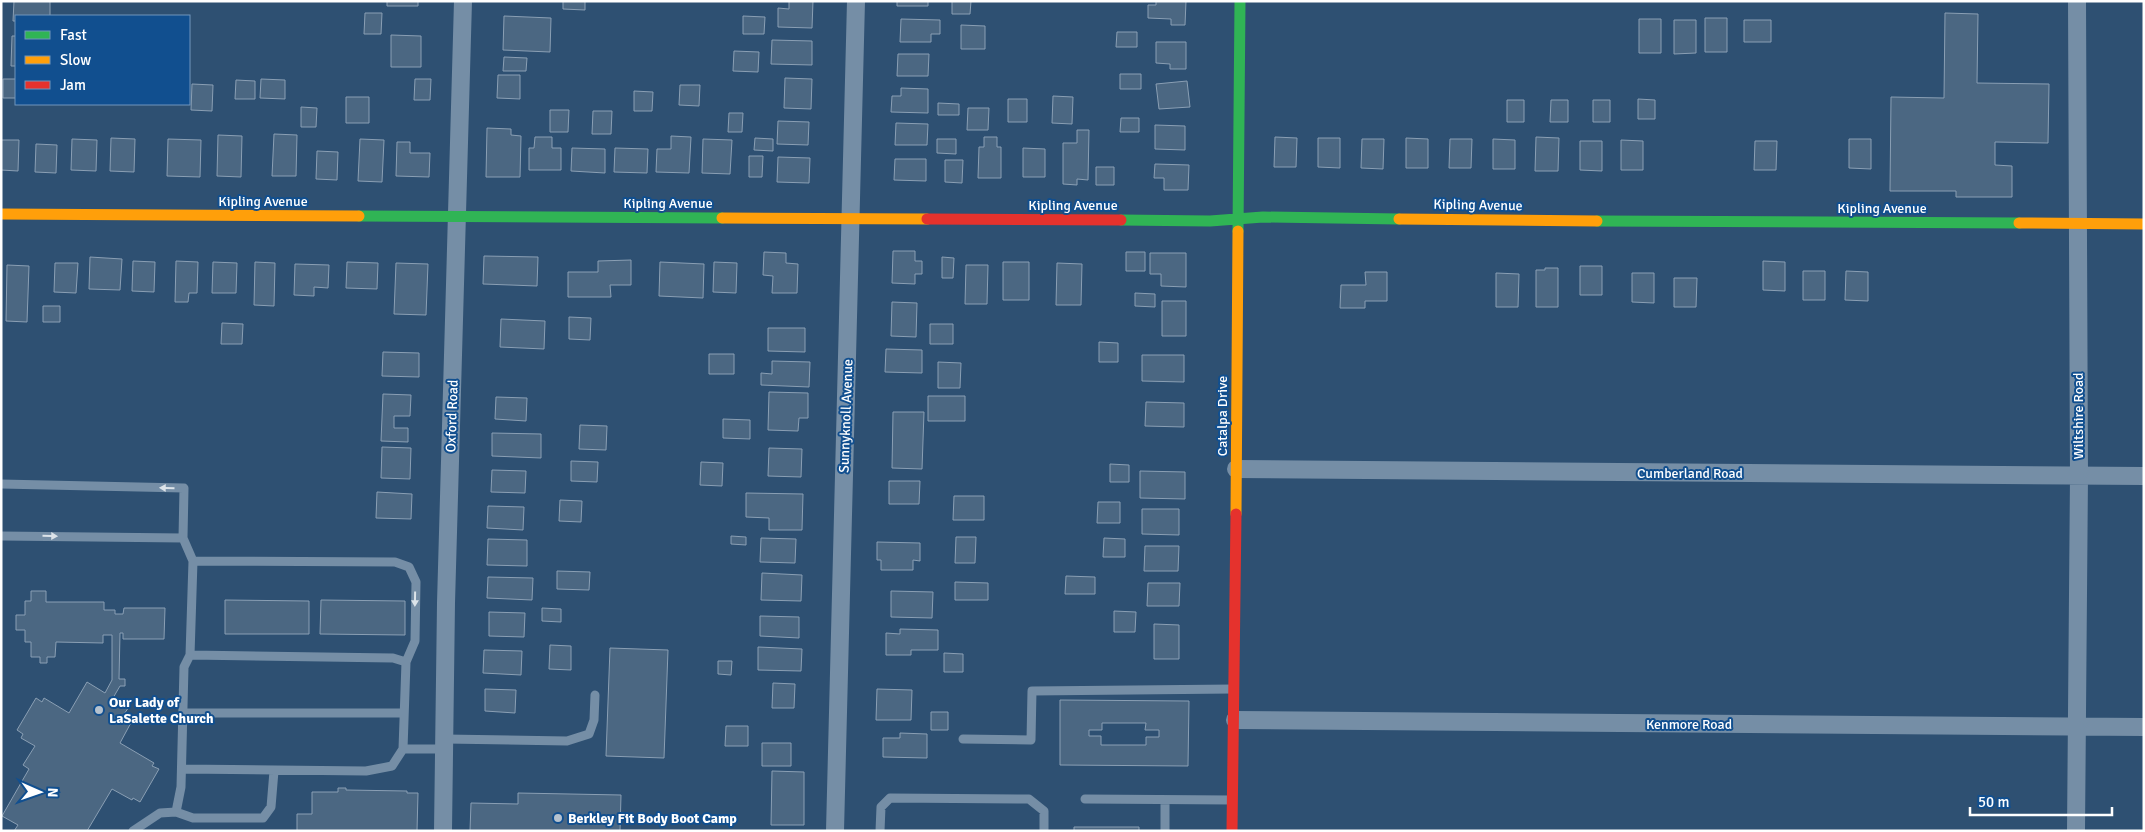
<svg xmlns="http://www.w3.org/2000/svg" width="2145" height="832" font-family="Signika,sans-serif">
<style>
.building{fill:#4b6782;stroke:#8a9fb4;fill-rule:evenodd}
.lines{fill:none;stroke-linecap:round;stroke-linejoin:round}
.lane{stroke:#758ea6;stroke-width:9}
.street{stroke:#758ea6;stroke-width:18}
.fast{stroke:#30b455;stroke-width:11}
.slow{stroke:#ff9f0a;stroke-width:11}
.jam{stroke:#e5322d;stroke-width:11}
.oneway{fill:#dce3e9}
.poi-dot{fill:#b6c2ce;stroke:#114f8f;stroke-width:2}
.labels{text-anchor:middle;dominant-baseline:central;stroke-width:4;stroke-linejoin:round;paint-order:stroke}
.street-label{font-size:14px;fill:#fff;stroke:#114f8f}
.poi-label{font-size:14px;font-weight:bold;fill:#fff;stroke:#114f8f;text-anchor:start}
</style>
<rect width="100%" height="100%" fill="#2e5072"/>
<path class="building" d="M14 1H50V16H16V21H13Z
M387 1H418V6H387Z
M563 1H585V10L563 9Z
M789 1H813L812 28 778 27V8L789 9Z
M897 1H928V6H897Z
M952 1H971L970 14H952Z
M1156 1H1186L1185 25H1171V19L1148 18V5H1156Z
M365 13H382L381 34H364Z
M1945 13 1978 14 1977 83 2049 84 2048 143 1995 142V165L2012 166V197H1956V191H1890L1891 97 1944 98Z
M504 16 551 18 550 52 503 50Z
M743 16 765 17 764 34H743Z
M1705 18H1727V52H1705Z
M901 19 940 20V34H931V42H900Z
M1639 19H1661V53H1639Z
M1674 20H1696V53L1674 54Z
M1744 20H1771V42H1744Z
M961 25 985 26V49H961Z
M1117 32H1137V47H1116Z
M391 35 421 36V67H391Z
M12 36H16V66H11Z
M772 40 812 41V65L771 64Z
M1156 42H1186V69H1170V64L1156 63Z
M734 51 759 52 758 72 733 71Z
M898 54H929L928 76H897Z
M504 57 527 58 526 71H503Z
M1120 74H1141V89H1120Z
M498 75H520V99L497 98Z
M785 78 812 79 811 109 784 108Z
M3 79H16V98H3Z
M261 79 285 80V99L260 98Z
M415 79H431L430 100H414Z
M236 80 255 81V99H235Z
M1187 81 1190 107 1159 109 1156 84Z
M192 84 213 85 212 111 191 110Z
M680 85H700L699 106 679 105Z
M901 88 928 89V113L891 112 892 96H901Z
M634 91 653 92 652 111H634Z
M1053 96 1073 97 1072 124 1052 123Z
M346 97H369V123H346Z
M1008 99H1027V122H1008Z
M1638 99 1655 100V119H1638Z
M1507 100H1524V122H1507Z
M1551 100H1568V122H1550Z
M1593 100H1610V122H1593Z
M938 103 959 104V115H938Z
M301 107 317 108 316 127H301Z
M968 108H989L988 130H967Z
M550 110H569L568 132H550Z
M593 111H612L611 134H592Z
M729 113H743L742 132H728Z
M1121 118H1139V132H1120Z
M778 121 809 122 808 145 777 144Z
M896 123 928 124 927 145H895Z
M1155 125 1185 126V150L1155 149Z
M487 128 511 129V135L521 136 520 177H486Z
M1077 130H1089L1088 180 1077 179V185L1063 184V143H1077Z
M274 134 297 135 296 176H272Z
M218 135 242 136 241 177 217 176Z
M671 136 691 137 689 173 656 172 657 149H671Z
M535 137H552V148H561V170H529V148H534Z
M984 137H997V147H1001V178H978L979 147H984Z
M1275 137 1297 138 1296 167H1274Z
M1536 137 1559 138 1558 171H1535Z
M111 138 135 139 134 172 110 171Z
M755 138 773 139V151L754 150Z
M1318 138H1340V168L1318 167Z
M1406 138 1428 139V168H1406Z
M72 139 97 140 96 171 71 170Z
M168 139 201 140 200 177 167 176Z
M360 139 384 140 382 182 358 181Z
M703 139 732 140 730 174 702 173Z
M937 139H956V154L937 153Z
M1362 139H1384L1383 169 1361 168Z
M1450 139H1472L1471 168H1449Z
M1493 139 1515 140V169H1493Z
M1849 139H1871V169L1849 168Z
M1 140H19L18 171 1 170Z
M1621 140 1643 141V170H1621Z
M1580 141H1602V171L1580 170Z
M1755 141H1777L1776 170H1754Z
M397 142H410V153H430L429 177 396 176Z
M36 144 57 145 56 173 35 172Z
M572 148 605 149V173L571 171Z
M615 148 648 149 647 173 614 172Z
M1023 148 1045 149V177H1023Z
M317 151 338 152 337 180 316 179Z
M749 156H763L762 177H749Z
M778 157 810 158 809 183 777 182Z
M895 159H926V181L894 180Z
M945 160H963L962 183 945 182Z
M1155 164 1189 165 1188 190H1164V178H1154Z
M1096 167H1114V185H1096Z
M893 251H915V261H922V274H915V284L892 283Z
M764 252 786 253V263L798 264 797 293H772L773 276 763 275Z
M1126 252H1145V271H1126Z
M1150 253H1186V287L1161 286V274H1150Z
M484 256 538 257 537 286 483 284Z
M90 257 122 259 120 290 89 289Z
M942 257 954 258 953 278H942Z
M631 260V285H610L611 297H568V272H598V261Z
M133 261 155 262 154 292 132 291Z
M176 261 198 262 197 293H189L188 302H175Z
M1763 261 1785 262V291L1763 290Z
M213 262 237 263 236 293H212Z
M255 262 275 263 274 306 254 305Z
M347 262 378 263 377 289 346 288Z
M660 262 704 264 703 298 659 296Z
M714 262 737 263 736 293 713 292Z
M1003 262H1029V300H1003Z
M55 263H78L76 293 54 292Z
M396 263 428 264 426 315 394 314Z
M1057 263 1082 264 1081 305H1056Z
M295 264 329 265 328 288 314 287V296L294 295Z
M7 265 29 266 27 322 6 321Z
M966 265H988L987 304H965Z
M1580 266H1602V295H1580Z
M1545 268H1558V307H1536V270H1545Z
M1803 271H1825V300H1803Z
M1846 271 1868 272V301L1845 300Z
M1365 272H1387V301H1365V308H1340L1341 285H1366Z
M1496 273 1519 274 1518 307H1496Z
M1632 273H1654V303L1632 302Z
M1674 278H1697L1696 307H1674Z
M1135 293 1155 294V307L1135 306Z
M1162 301H1186V336H1162Z
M892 302 917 303 916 337 891 336Z
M43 306H60V322H43Z
M569 317 591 318 590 340 569 339Z
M501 319 545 321 544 349 500 347Z
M222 323 243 324 242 344H221Z
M930 324H953V344H930Z
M768 328H805V352L768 351Z
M1099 342 1118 343V362H1099Z
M886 349 922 350V373L885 372Z
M383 352 419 353V377L382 376Z
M709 354H734V374H709Z
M1142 355H1184V382L1142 381Z
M772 361 810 362 809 387 761 385V373L772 374Z
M938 362 961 363 960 388H938Z
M769 392 808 393V418H799L798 431 768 430Z
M383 394 411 395 410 416H394V428H408V442L381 441Z
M928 396H965V421H928Z
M496 397 527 398 526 421 495 419Z
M1146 402 1184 403V427L1145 426Z
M893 412H924L922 469 892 468Z
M723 419 750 420V439L723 438Z
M580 425 607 426 606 450 579 449Z
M492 433 541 434V458L492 456Z
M382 447 411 448 410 479 381 478Z
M769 448 802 449 801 477 768 476Z
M571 461 598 462 597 482 571 481Z
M701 462 723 463 722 486 700 485Z
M1110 464 1129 465V482H1110Z
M492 470 526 471 525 493 491 492Z
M1140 471 1185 472V499L1140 498Z
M889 481H920L919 504H889Z
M377 492 412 494 411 519 376 518Z
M746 493 803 494 802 530H769V518L746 517Z
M954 496H984V520H953Z
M560 500 582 501 581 522 559 521Z
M1098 502H1120V523H1097Z
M488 506 524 507 523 530 487 528Z
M1142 509H1179V535L1142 534Z
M731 536 746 537V545L731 544Z
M956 537H976L975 563H955Z
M761 538 796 539 795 563 760 562Z
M1104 538 1125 539V557H1103Z
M488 539 527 540V566L487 565Z
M877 542 920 543V561L913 560V570H881V560H877Z
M1145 546H1179L1178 571H1144Z
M557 571 590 572 589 590 557 589Z
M762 573 802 575 801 601 761 600Z
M1066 576 1095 577V594H1065Z
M488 577 533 578 532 600 487 598Z
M955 582 988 583V600H955Z
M1148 583H1180L1179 606H1147Z
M31 591H46V602H104V610H115V614H123L124 608H165L164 639H123V633H120L119 679H125V686H120L113 698 129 707 124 714 133 719 120 743 154 763 152 766 159 769 140 802 133 798 132 800 112 789 87 831H14L18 825 2 816 29 769 23 765 35 746 21 738 23 734 17 730 36 698 42 702 44 698 69 713 87 682 105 693 112 680V635H103V643L56 642 55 657H47V663H40V657H31V642H25V630H16V615H25V601H31Z
M891 591 933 592 932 618 891 617Z
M225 600 309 601V634H225Z
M321 600 405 601V635L320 634Z
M542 608 561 609V622L542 621Z
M1114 611 1136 612 1135 632H1114Z
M489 612 525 613 524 637 489 636Z
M760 616 799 617V638L760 636Z
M1154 624 1179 625V659H1154Z
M900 629 938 630V650H911V655H886V633L900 634Z
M550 645 571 646V670L549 669Z
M758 647 802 649 801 671 758 670Z
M610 648 668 650 664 758 606 756Z
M484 650 522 651 521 675 483 673Z
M944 653 963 654V672H944Z
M718 661H732L731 675 718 674Z
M773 683 795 684 794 708H772Z
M485 689 516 690 515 713 485 711Z
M877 689 912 690 911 720H876Z
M1060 700 1189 701 1188 766 1060 765ZM1102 723H1146L1145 730H1159V737H1146V745H1101V736H1089V730H1102Z
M931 712H948V730H931Z
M726 726H748V746H725Z
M900 733 927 734V758L883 757V738H900Z
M762 743H791V766H762Z
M772 771 804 772V825H771Z
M338 788H346V790L407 791V793H418L417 831H297V814H312V792H338Z
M518 793 621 795 620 831H470L471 803 518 804Z
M1074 827H1139V831H1074Z"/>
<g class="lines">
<path class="lane" d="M1 484 184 488 183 538 193 561 190 655 184 667 181 787 176 812
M1 536 183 538
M193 561 395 562 409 567 416 582 415 641 406 662
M190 655 393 658 406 662 403 749
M183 713H403
M445 739 567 741 589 734 594 720 595 695
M963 739 1031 740 1032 691 1233 689
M182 769 366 771 392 766 403 749H444
M1085 799 1232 800
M1165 800V831
M133 831 160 813 176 812 193 818H263L271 807 274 771
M880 831 881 807 890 798 1029 799 1044 811V831"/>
<path class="street" d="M1236 469 2144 476
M1235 720 2144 727
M443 831 446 603 463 1
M835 831C841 554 850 278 856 1
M2076 831 2079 475 2077 1"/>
<path class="fast" d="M359 216 722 218
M1121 220 1210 221 1263 217 1399 219
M1597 221 2019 223
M1238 231 1240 1"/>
<path class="slow" d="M1 214 359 216
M722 218 927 219
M1399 219 1597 221
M2019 223 2144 224
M1236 514 1238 231"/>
<path class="jam" d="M927 219 1121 220
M1232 831 1236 514"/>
</g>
<defs><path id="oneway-solid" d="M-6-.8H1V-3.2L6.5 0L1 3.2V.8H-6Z" transform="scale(1.25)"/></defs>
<g class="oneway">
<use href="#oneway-solid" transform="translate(167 488) rotate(-179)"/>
<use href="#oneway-solid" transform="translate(50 536) rotate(1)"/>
<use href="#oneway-solid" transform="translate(415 599) rotate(91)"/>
</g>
<g class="poi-dot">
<circle cx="99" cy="710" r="5"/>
<circle cx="558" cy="818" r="5"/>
</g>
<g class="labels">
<g class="street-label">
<text x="263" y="201">Kipling Avenue</text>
<text x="668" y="203">Kipling Avenue</text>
<text x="1073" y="205">Kipling Avenue</text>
<text transform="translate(1478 205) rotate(1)">Kipling Avenue</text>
<text x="1882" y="208">Kipling Avenue</text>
<text transform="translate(452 416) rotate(-88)">Oxford Road</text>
<text transform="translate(846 416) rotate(-88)">Sunnyknoll Avenue</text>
<text transform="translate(1222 416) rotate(-90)">Catalpa Drive</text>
<text transform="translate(2078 416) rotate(-90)">Wiltshire Road</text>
<text x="1690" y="473">Cumberland Road</text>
<text x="1689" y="724">Kenmore Road</text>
</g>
<g class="poi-label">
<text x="109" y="702">Our Lady of<tspan x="109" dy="16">LaSalette Church</tspan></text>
<text x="568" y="818">Berkley Fit Body Boot Camp</text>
</g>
</g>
<rect width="2145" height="832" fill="none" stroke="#ffffff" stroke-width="5"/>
<rect x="15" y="15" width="175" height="90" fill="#114f8f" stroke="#7095bc"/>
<rect x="25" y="31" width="25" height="8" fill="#30b455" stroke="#7095bc"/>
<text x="60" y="40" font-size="15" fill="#ffffff">Fast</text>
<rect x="25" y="56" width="25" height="8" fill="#ff9f0a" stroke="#7095bc"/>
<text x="60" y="65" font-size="15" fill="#ffffff">Slow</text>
<rect x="25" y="81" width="25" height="8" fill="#e5322d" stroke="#7095bc"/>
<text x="60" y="90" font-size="15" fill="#ffffff">Jam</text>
<g transform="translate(40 792) rotate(92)" stroke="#114f8f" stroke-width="4" paint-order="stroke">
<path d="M0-4L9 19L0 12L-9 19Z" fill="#ffffff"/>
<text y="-8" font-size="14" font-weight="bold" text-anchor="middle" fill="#ffffff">N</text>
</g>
<path d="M1970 807v8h142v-8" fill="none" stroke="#ffffff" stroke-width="2.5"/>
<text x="1978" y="807" font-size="15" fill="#ffffff" stroke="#114f8f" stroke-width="4" paint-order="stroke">50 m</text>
</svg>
